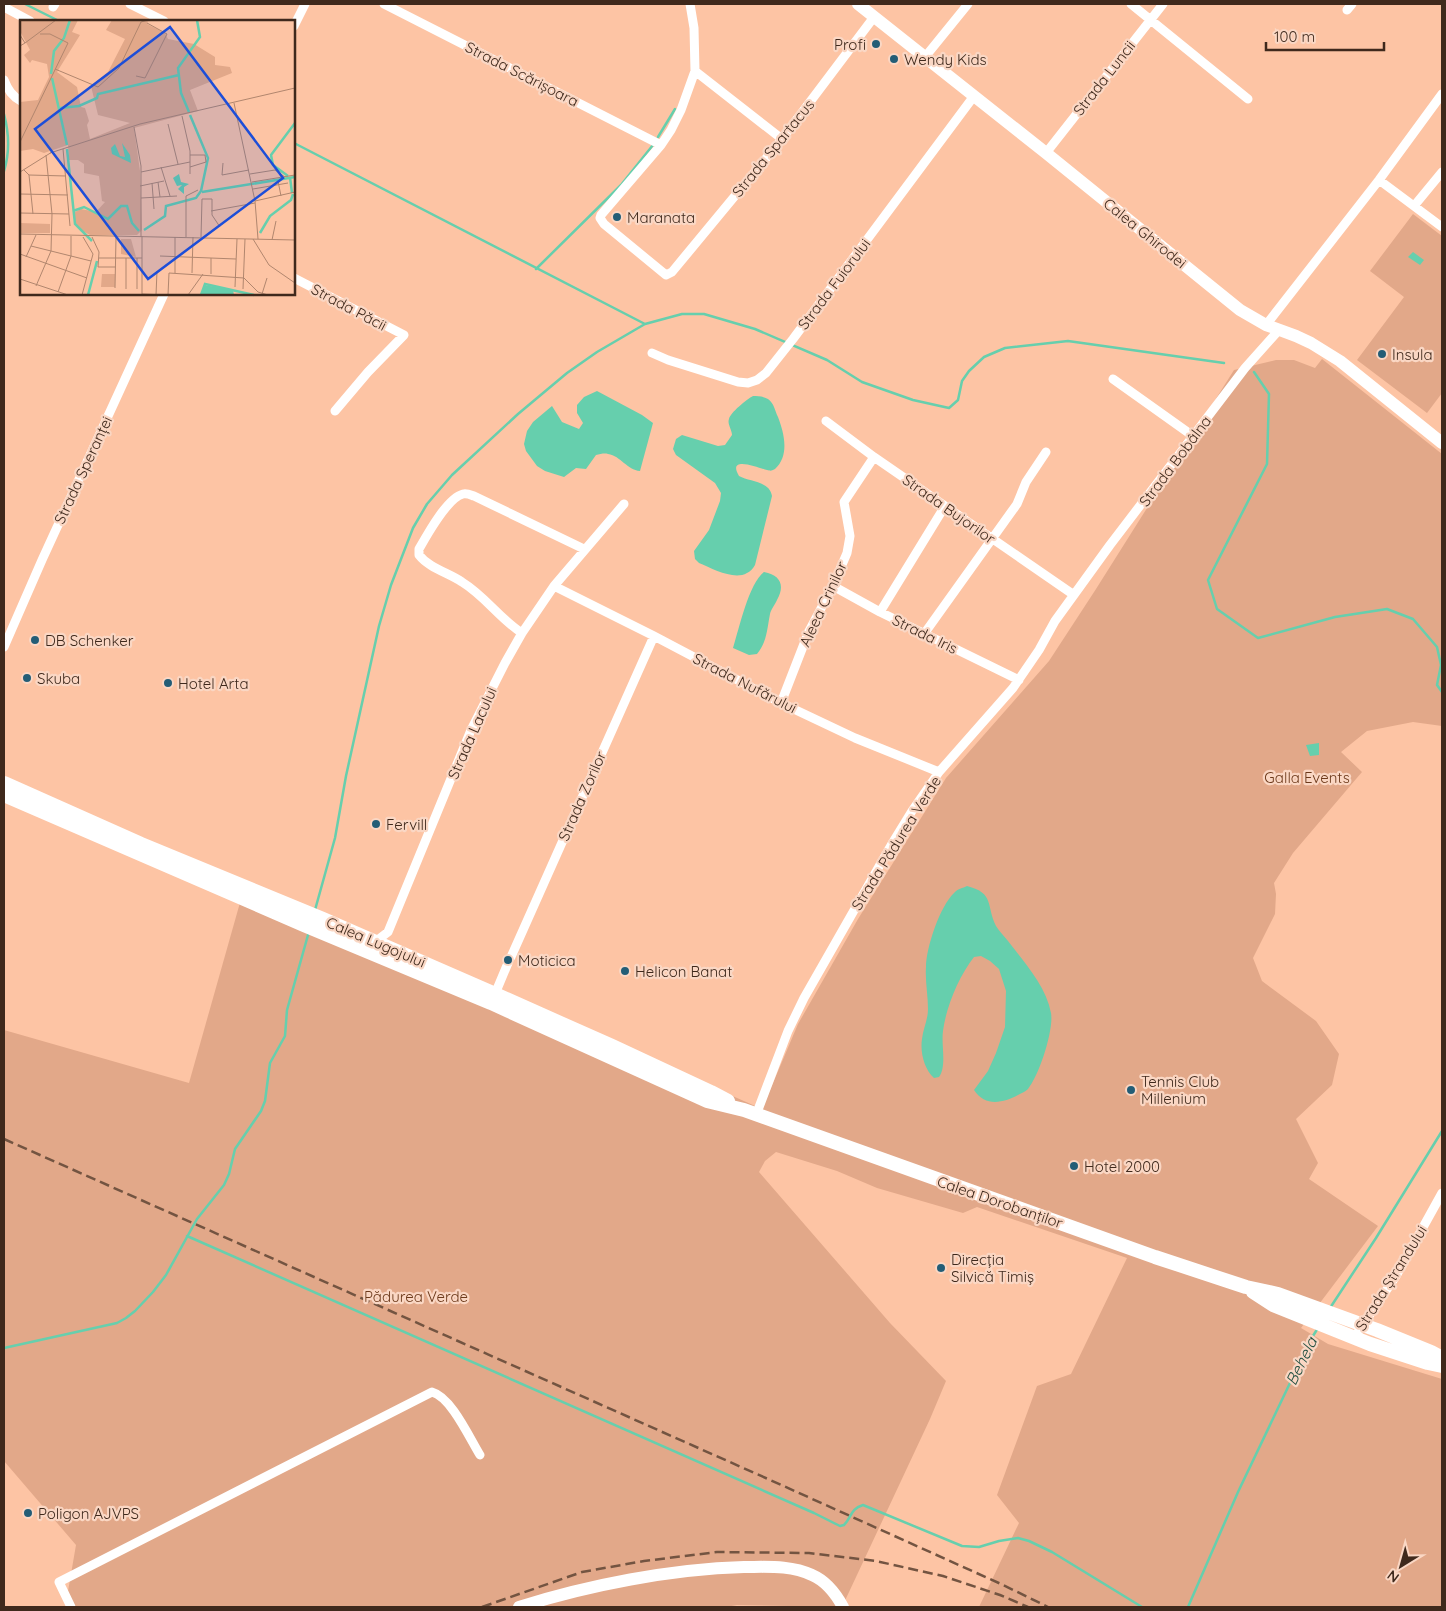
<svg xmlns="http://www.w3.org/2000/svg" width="1446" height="1611" font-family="Quicksand,sans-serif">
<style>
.green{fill:#e2a889}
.water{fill:#66cfad}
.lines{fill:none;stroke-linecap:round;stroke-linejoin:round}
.stream{stroke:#66cfad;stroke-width:2.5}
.street{stroke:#fff;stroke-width:9}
.secondary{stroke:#fff;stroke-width:12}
.primary{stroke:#fff;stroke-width:14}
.rail{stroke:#735441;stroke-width:2.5;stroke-dasharray:10 5;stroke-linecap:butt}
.poi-dot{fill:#235d76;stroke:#fad7c4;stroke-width:2}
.labels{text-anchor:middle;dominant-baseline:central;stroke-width:4.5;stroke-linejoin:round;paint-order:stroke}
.poi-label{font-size:15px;fill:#3f291c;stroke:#fad7c4;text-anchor:start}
.street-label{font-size:15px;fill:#3f291c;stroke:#fad7c4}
.park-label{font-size:15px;fill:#6c391a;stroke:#fad7c4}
.water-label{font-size:16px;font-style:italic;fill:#235042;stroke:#fad7c4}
.inset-river{fill:none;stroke:#66cfad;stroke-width:2.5}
.inset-road{fill:none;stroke:#b1866e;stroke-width:1}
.view{fill:#1d4ed8;fill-opacity:0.15;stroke:#1d4ed8;stroke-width:2.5}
.inset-edge{fill:none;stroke:#3f291c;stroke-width:2.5}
</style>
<rect width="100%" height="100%" fill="#fdc4a4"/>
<path class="green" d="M1413 214 1442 236V393L1427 413 1357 360 1404 297 1370 271Z
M1322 359 1442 454V726L1413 722 1367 731 1341 752 1362 772 1293 853 1274 883 1276 894 1275 914 1253 958 1262 981 1316 1021 1339 1054 1332 1085 1296 1119 1318 1163 1309 1179 1378 1226 1301 1328 1328 1344 1442 1379V1607H979L1019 1523 997 1495 1037 1386 1071 1374 1127 1258 977 1207 963 1213 877 1188 837 1171 776 1152 765 1161 759 1172 890 1323 946 1381 930 1419 842 1607 737 1605 726 1607H72L67 1597 76 1545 4 1461V1030L189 1083 243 892 311 910 762 1109 798 1024 858 919 946 778 1049 661 1096 589 1234 370 1276 360H1294L1315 368Z"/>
<path class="water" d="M1413 252 1424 260 1420 265 1408 257Z
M597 391 642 415 653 423 640 471C627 470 621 456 608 454 605 453 600 454 596 455L586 469 576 468 564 477 545 471 537 466 526 451 524 444 527 431 533 422 552 406 562 422 579 429 583 423 577 413V405L584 397Z
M753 396C758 396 763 396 768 399 774 403 775 411 778 417 784 433 790 455 775 469 771 471 771 471 767 470 761 469 726 454 739 476 750 482 770 481 772 496L755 565C743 586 716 570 699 563L695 559 694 551 709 530 720 501 721 493 715 483 676 455 673 449 676 439 682 435 718 446 725 445 732 435C732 430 727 424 729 419 730 413 747 399 753 396Z
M764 572C781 575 785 586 777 600 775 605 771 609 770 614 767 629 767 642 757 654L749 655 733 648C739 629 749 583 764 572Z
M1319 743V755L1310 756 1306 745Z
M967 886C995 893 986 906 996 926 999 931 1004 936 1008 941 1024 962 1046 986 1051 1013 1054 1030 1039 1076 1028 1089 1025 1092 1021 1093 1018 1095 1003 1103 985 1107 974 1090L988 1071 996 1053 1005 1027 1006 991 999 969 990 961 981 956 974 957C959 976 946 1007 943 1031 941 1045 947 1066 939 1077L934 1078C924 1069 920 1052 922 1039 923 1029 928 1020 928 1009 928 995 925 981 926 967 926 948 940 906 954 893 957 889 963 888 967 886Z"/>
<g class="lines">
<path class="stream" d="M25 4 59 21
M4 114C9 133 10 152 4 171
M658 137 675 109
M294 143 645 324
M536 269 621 185 653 145
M1254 372 1269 394 1267 464 1208 580 1217 609 1258 638 1335 617 1387 609 1413 619 1437 647 1441 665 1437 685 1442 692
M315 910 335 838 346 776 379 626 391 585 413 528 427 504 452 475 518 414 567 373 597 352 645 324 682 314H704L755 329 827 360 862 382 913 400 949 408 958 400 962 381 969 371 984 357 1005 348 1068 341 1224 363
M187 1236 814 1513 840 1526 844 1525C852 1517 850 1509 863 1505L962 1546 979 1547 999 1541 1018 1538 1029 1541 1052 1552 1142 1607
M1330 1308 1376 1238 1442 1131
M4 1348 117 1323 126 1318 135 1311 153 1292 166 1275 197 1219 224 1185 229 1174 235 1149 261 1111 265 1101 270 1063 285 1036 287 1010 308 935
M1188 1607 1238 1492 1311 1339 1318 1328"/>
<path class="street" d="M130 4 164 21
M384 4 661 145
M690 4 694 28 695 71 681 110 671 130 661 145 601 215 600 218 604 224 666 275 672 272 782 139 874 17
M1131 4 1248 99
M4 7 30 21
M53 7 55 4
M1347 10 1352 4
M294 26 305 4
M925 57 968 4
M695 71 782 139
M4 80C8 90 12 96 21 101
M1046 153 1163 4
M1379 180 1442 227
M1414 206 1442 172
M294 278 404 335 368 372 335 411
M1266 325 1379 180 1442 94
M652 353 668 360 738 382 748 383 757 380 766 373 793 339 974 96
M1113 379 1193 436
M826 421 874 457 1074 595
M554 586 654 636 781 703 855 738 939 772
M833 586 880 612 1019 680
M880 612 945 506
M522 633C500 619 485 596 462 582 449 573 429 568 419 555V549C427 535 447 498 463 494 467 493 471 495 474 496L584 549
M924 634 1017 504 1026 482 1046 452
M4 647 42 560 164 294
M781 703 809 631 833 586 847 553 850 536 844 502 874 457
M375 942 388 932 471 730 505 663 522 633 554 586 624 504
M511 957 654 636
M495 994 508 963
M756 1115 788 1031 804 998 893 842 912 811 939 772 1013 688 1039 650 1055 621 1110 545 1245 368 1279 330
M1354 1338 1396 1276 1442 1193
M71 1607 59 1582 432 1392C451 1397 469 1437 480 1455"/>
<path class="secondary" d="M858 4 1046 153 1240 310 1266 325 1296 336 1311 343 1340 361 1442 443
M519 1607C589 1585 671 1569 744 1567 767 1567 791 1565 812 1575 826 1581 836 1594 843 1607"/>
<path class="primary" d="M4 783 141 844 323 919 495 994 612 1046 711 1092 728 1101
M4 795 304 925 491 1003 707 1101 744 1110 1155 1257 1246 1287 1278 1294 1377 1330 1431 1352 1442 1358
M1253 1292 1273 1305 1370 1344 1428 1363 1442 1366"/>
<path class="rail" d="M4 1139 768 1479 1001 1584 1048 1607
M482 1607 582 1572 644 1561 717 1552 809 1553 876 1561 943 1576 1000 1595 1028 1607"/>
</g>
<g class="poi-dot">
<circle cx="876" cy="44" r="5"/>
<circle cx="894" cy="59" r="5"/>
<circle cx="617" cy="217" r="5"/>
<circle cx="1382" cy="354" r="5"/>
<circle cx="35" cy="640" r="5"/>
<circle cx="27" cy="678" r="5"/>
<circle cx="168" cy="683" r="5"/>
<circle cx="376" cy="824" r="5"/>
<circle cx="508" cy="960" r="5"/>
<circle cx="625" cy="971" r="5"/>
<circle cx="1131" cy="1090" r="5"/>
<circle cx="1074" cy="1166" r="5"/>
<circle cx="941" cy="1268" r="5"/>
<circle cx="28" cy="1513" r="5"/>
</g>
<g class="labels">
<g class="poi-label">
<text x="866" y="44" text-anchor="end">Profi</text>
<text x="904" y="59">Wendy Kids</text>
<text x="627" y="217">Maranata</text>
<text x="1392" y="354">Insula</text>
<text x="45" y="640">DB Schenker</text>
<text x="37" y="678">Skuba</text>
<text x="178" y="683">Hotel Arta</text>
<text x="386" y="824">Fervill</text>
<text x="518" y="960">Moticica</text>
<text x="635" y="971">Helicon Banat</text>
<text x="1141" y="1081">Tennis Club<tspan x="1141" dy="17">Millenium</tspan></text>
<text x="1084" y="1166">Hotel 2000</text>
<text x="951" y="1259">Direcția<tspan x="951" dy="17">Silvică Timiș</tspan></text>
<text x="38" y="1513">Poligon AJVPS</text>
</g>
<g class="street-label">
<text transform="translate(522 74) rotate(27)">Strada Scărișoara</text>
<text transform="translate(1104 78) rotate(-52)">Strada Luncii</text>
<text transform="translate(773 148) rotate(-51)">Strada Spartacus</text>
<text transform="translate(1145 233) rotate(39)">Calea Ghirodei</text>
<text transform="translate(834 284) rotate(-53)">Strada Fuiorului</text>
<text transform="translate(349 307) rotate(28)">Strada Păcii</text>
<text transform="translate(1175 461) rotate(-53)">Strada Bobâlna</text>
<text transform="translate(83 470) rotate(-65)">Strada Speranței</text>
<text transform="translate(949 509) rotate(35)">Strada Bujorilor</text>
<text transform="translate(823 604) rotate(-65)">Aleea Crinilor</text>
<text transform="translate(925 634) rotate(26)">Strada Iris</text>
<text transform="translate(745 683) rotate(27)">Strada Nufărului</text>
<text transform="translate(472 733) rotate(-66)">Strada Lacului</text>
<text transform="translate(582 796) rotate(-66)">Strada Zorilor</text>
<text transform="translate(896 843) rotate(-58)">Strada Pădurea Verde</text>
<text transform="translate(376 942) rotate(23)">Calea Lugojului</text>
<text transform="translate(1000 1202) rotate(19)">Calea Dorobanților</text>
<text transform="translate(1391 1278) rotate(-58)">Strada Ștrandului</text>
</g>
<g class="park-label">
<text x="1307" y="777">Galla Events</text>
<text x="416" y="1296">Pădurea Verde</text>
</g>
<g class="water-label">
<text transform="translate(1301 1361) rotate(-64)">Behela</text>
</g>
</g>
<g transform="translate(20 20)">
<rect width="275" height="275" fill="#fdc4a4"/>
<path d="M0 0H58L52 12 60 15 37 52 57 67 61 87 65 88 69 101 67 105 70 119 110 103 78 95 71 66 88 52 105 19 86 10 92 0H128L127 4 145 13 148 19 174 24 195 37V45L210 47 212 53 170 70 178 91 114 108 120 151 122 210 117 215H70L59 209 54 202 55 192 61 189 76 192 85 182 82 181 79 156 64 153V144L58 140H49L48 125 24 133 13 129 0 131V82L18 80 29 57 27 44 12 40 10 43 4 35 10 30 0 11ZM0 203 30 204V213H0ZM101 219H111L116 237 101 234ZM82 254H95V267H81Z" fill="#e2a889"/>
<path d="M102 123 110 135 111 143 92 134 91 128 95 124 100 136 105 137ZM159 154 161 162 169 164 164 167V174L158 169 162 165 157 166 153 158ZM184 265 213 270 214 275H181Z" fill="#66cfad"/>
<path class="inset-river" d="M31 54 34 31 44 18 50 0M32 58 47 125M40 88 59 86 77 78 78 74 159 55M169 92 161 73 158 48 180 17 177 0M47 129 55 204 72 221M268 156 253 145 251 135 275 103M270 157 272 173M182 172 275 157M53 191 64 187 88 199 101 186H107L112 203 119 211M124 210 145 196 146 186 176 178 181 171 188 138 170 95M240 213 250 196 271 180 273 174M68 275 77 241M181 275 185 264 234 275"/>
<path class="inset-road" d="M0 15 5 23 0 26M5 23 36 0M35 49 78 67 99 48 121 2 128 0M116 56 125 58 147 14 127 3M214 83 235 181 238 219M162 96 170 131V154M148 104 158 144M114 107 121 146V217M0 122 48 23 30 14H20M43 129 50 206M30 133 120 104 275 68M170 135H185L186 142 170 147M203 143 202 155 229 150M141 147 150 176M4 150 9 155 46 156M0 152 32 132M121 152 170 142M230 154 255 150 265 157M9 155 13 194M258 161 261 176M138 162 140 177M232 162 275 155M132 163 134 189M120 166 144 161M233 169 268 163M0 174 48 175M121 178 157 176M235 181 275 172M191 191 235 183M0 193 49 194M0 214 275 220M72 217 79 232 78 247H96M166 217V176L178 170M181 217 182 179H192V195L200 207M233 219 249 245 275 263M252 220 256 201M11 226 71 241M0 234 67 258M140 236 216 239M6 237 16 215M79 238H122M155 253V217M172 253 173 217M191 254V238M0 259 48 275M16 266 31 231 32 194 26 135M215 267 217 219M95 268 96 218M106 269V238M117 269V238M223 269 225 219M38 272 51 236V216M122 274 145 275M242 274 247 258M62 275 73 234 63 217M122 275V216M136 275 137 251M148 275 149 253 224 258 238 272 248 275M168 275 183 254"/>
<path class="view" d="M150 7 263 158 128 259 15 109Z"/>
<rect width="275" height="275" class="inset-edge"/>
</g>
<rect width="1446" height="1611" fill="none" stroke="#3f291c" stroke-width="10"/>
<g transform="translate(1401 1566) rotate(217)" stroke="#fad7c4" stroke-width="4" paint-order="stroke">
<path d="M0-4L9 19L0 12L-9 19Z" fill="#3f291c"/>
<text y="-8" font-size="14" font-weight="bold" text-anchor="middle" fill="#3f291c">N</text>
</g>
<path d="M1266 42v8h118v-8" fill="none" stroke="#3f291c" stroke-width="2.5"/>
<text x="1274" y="42" font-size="15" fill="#3f291c" stroke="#fad7c4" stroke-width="4" paint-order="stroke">100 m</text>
</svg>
